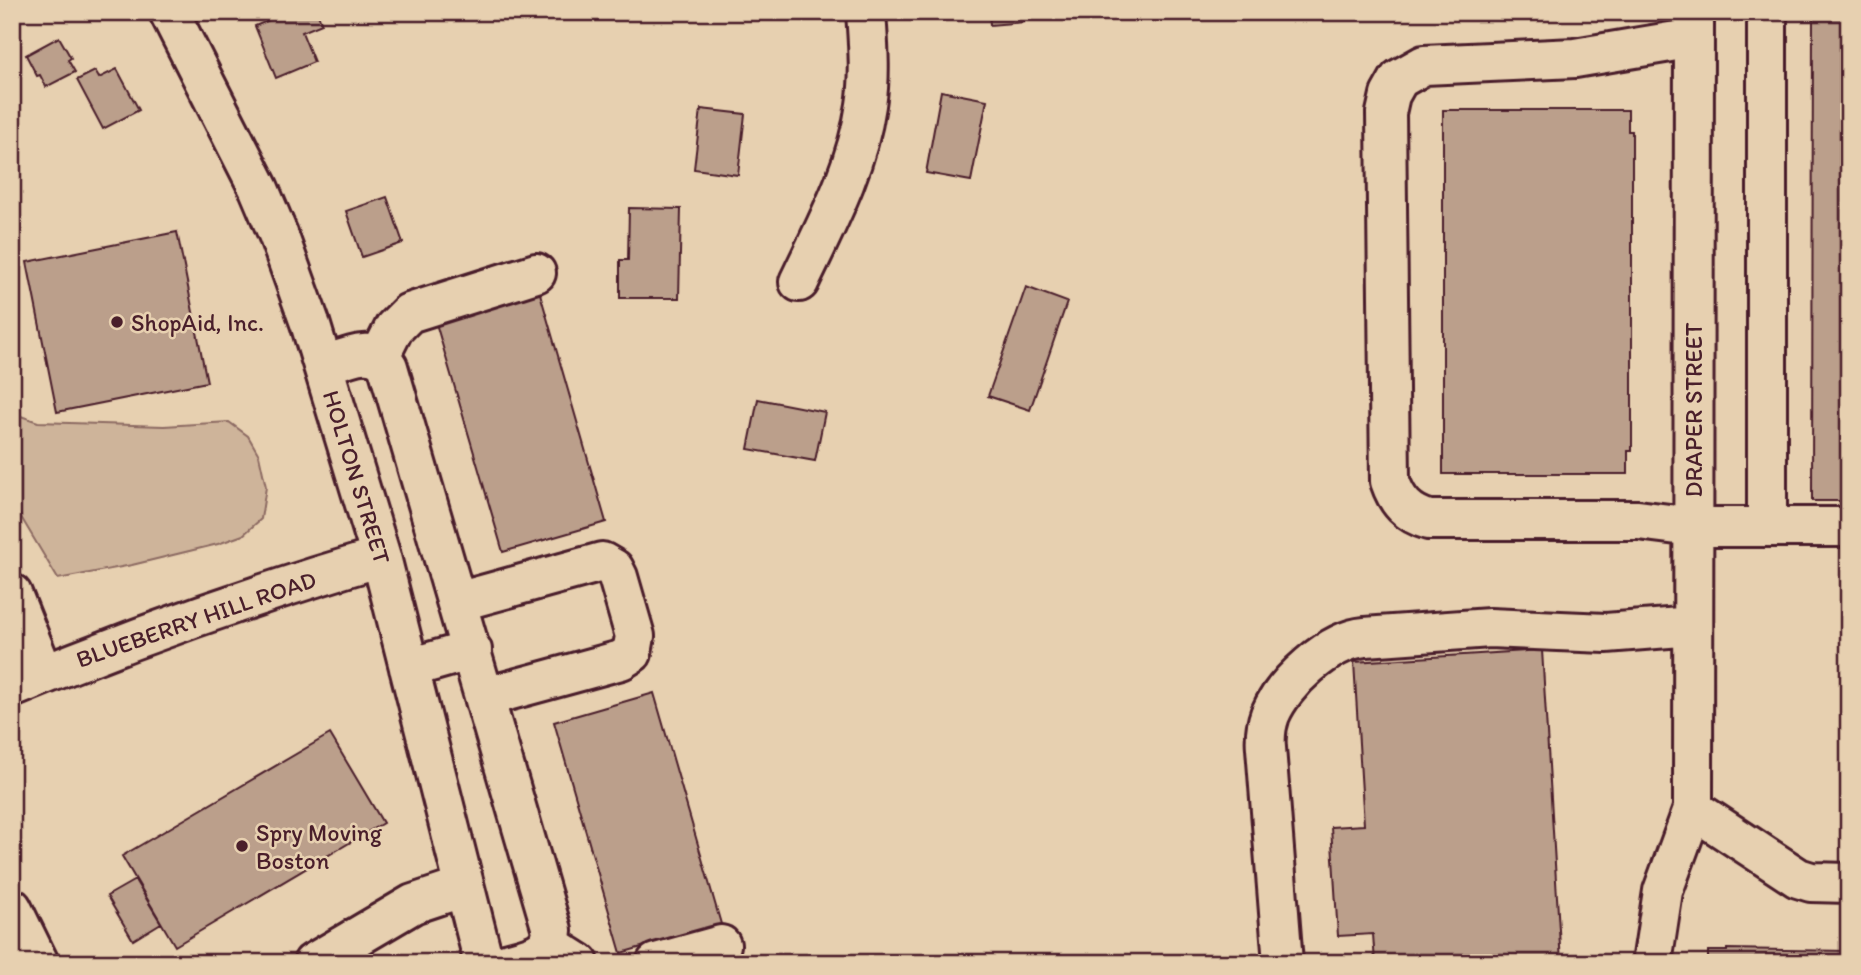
<svg xmlns="http://www.w3.org/2000/svg" width="1861" height="975" font-family="Itim,sans-serif">
<style>
.green{fill:#ceb49a;stroke:#8c6a62;stroke-width:2}
.building{fill:#bb9f8b;stroke:#4a1f2b;stroke-width:2}
.lines{fill:none;stroke-linecap:round;stroke-linejoin:round}
.minor-casing{stroke:#4a1f2b;stroke-width:44}
.minor{stroke:#e7d0b0;stroke-width:38}
.poi-dot{fill:#4a1f2b;stroke:#e7d0b0;stroke-width:2.5}
.labels{text-anchor:middle;dominant-baseline:central;stroke-width:5;stroke-linejoin:round;paint-order:stroke}
.poi-label{font-size:24px;fill:#4a1f2b;stroke:#e7d0b0;text-anchor:start}
.street-label{font-size:24px;fill:#4a1f2b;stroke:#e7d0b0}
</style>
<rect width="100%" height="100%" fill="#e7d0b0"/>
<filter id="ink" filterUnits="userSpaceOnUse"><feTurbulence type="fractalNoise" baseFrequency=".0143" numOctaves="2"/><feDisplacementMap in="SourceGraphic" scale="14" xChannelSelector="R" yChannelSelector="G"/><feConvolveMatrix kernelMatrix="1 2 1 2 8 2 1 2 1" color-interpolation-filters="sRGB"/></filter>
<g filter="url(#ink)">
<path class="green" d="M12 413 38 422 164 426 229 422 248 436 259 455 266 487 261 519 243 535 218 544 132 565 58 579 12 502Z"/>
<path class="building" d="M288 12H317L322 24 302 32 314 62 276 78 255 26Z
M989 12H1023L1024 22 990 25Z
M1813 12H1849V501H1812Z
M59 37 71 58 68 60 75 72 46 87 40 75 37 76 26 55Z
M117 69 139 110 103 129 77 80 95 71 99 78Z
M941 91 987 100 971 181 926 173Z
M701 109 745 114 738 175 694 169Z
M1443 110H1628V131H1632V451H1628V474H1443Z
M387 197 403 243 362 257 346 211Z
M629 208 681 209 679 298H620V260H628Z
M177 232 207 382 57 412 27 262Z
M1026 287 1067 302 1030 410 988 396Z
M539 290 606 522 503 552 435 320Z
M758 399 825 412 815 461 748 449Z
M1542 650 1561 963H1375L1373 934 1338 936 1331 827 1364 825 1354 662Z
M654 693 721 924 621 953 554 722Z
M330 734 383 823 175 946 122 856Z
M135 880 161 923 133 940 107 896Z
M1727 949 1849 951V963H1708V951H1727Z"/>
<g class="lines">
<g class="minor-casing">
<path id="minor" d="M169 12 259 189 278 234 310 323 381 557 484 963
M1694 38 1575 58 1424 65 1399 79 1390 95 1386 113 1390 481C1397 502 1408 514 1429 520H1638L1693 527H1849
M799 282C826 225 857 168 866 105 871 74 868 43 866 12
M380 356 394 328 409 313 536 273
M323 366C344 359 374 342 388 367L552 930C551 955 527 957 506 963
M1767 527V12
M12 594 44 674
M457 602 602 562 614 569 618 577 635 636 632 653 621 660 485 697
M409 668 472 650
M12 688C133 637 256 594 381 557
M1693 809 1798 878 1811 882 1849 883
M12 908 39 963
M549 944 579 963
M313 963 413 904 464 887
M656 963 721 945
M1283 963 1266 748C1265 737 1266 726 1270 715 1283 683 1330 640 1365 637L1490 628 1606 633 1693 626
M1652 963 1663 891 1693 809 1694 14"/>
</g>
<use href="#minor" class="minor"/>
</g>
</g>
<g class="poi-dot">
<circle cx="117" cy="322" r="7"/>
<circle cx="242" cy="846" r="7"/>
</g>
<g class="labels">
<g class="poi-label">
<text x="131" y="322">ShopAid, Inc.</text>
<text x="256" y="832">Spry Moving<tspan x="256" dy="28">Boston</tspan></text>
</g>
<g class="street-label">
<text transform="translate(1693 410) rotate(-90)">DRAPER STREET</text>
<text transform="translate(357 477) rotate(73)">HOLTON STREET</text>
<text transform="translate(196 619) rotate(-19)">BLUEBERRY HILL ROAD</text>
</g>
</g>
<rect width="1861" height="975" fill="none" stroke="#e7d0b0" stroke-width="42"/>
<rect x="21" y="21" width="1819" height="933" fill="none" stroke="#4a1f2b" stroke-width="2.5" filter="url(#ink)"/>
</svg>
